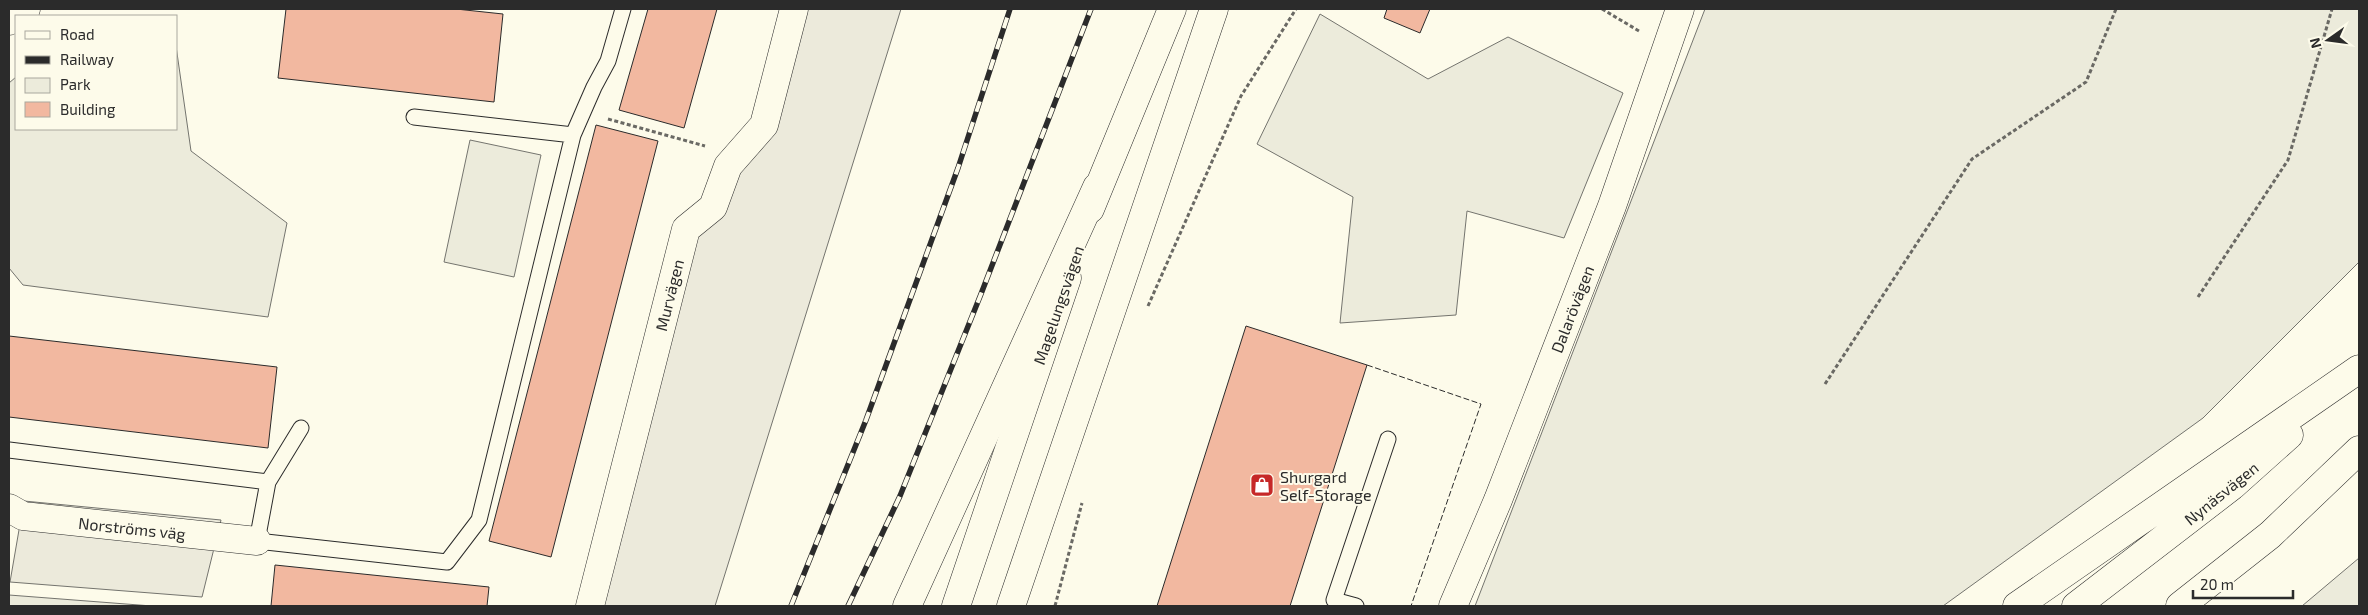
<svg xmlns="http://www.w3.org/2000/svg" width="2368" height="615" font-family="'Exo 2',sans-serif">
<style>
.green{fill:#ecebdb;stroke:#74746e}
.parking{fill:#eceadb;stroke:#74746e}
.building{fill:#f2b8a0;stroke:#2b2b2b}
.lines{fill:none;stroke-linecap:round;stroke-linejoin:round}
.service-casing{stroke:#2b2b2b;stroke-width:17}
.minor-casing{stroke:#2b2b2b;stroke-width:29}
.tertiary-casing{stroke:#2b2b2b;stroke-width:29}
.motorway-casing{stroke:#2b2b2b;stroke-width:29}
.path{stroke:#6a6964;stroke-width:3;stroke-dasharray:4 2.5;stroke-linecap:butt}
.service{stroke:#fdfbea;stroke-width:15}
.minor{stroke:#fdfbea;stroke-width:28}
.tertiary{stroke:#fdfbea;stroke-width:28}
.motorway{stroke:#fdfbea;stroke-width:28}
.rail-casing{stroke:#2b2b2b;stroke-width:5.5}
.rail{stroke:#fdfbea;stroke-width:4;stroke-dasharray:11;stroke-linecap:butt}
.fence{stroke:#2b2b2b;stroke-width:1;stroke-dasharray:6 2.5;stroke-linecap:butt}
.labels{text-anchor:middle;dominant-baseline:central;stroke-width:4;stroke-linejoin:round;paint-order:stroke}
.street-label{font-size:16px;fill:#2b2b2b;stroke:#fdfbea}
.poi-label{font-size:16px;fill:#2b2b2b;stroke:#fdfbea;text-anchor:start}
</style>
<rect width="100%" height="100%" fill="#fdfbea"/>
<path class="green" d="M1705 9H2359V262L2203 418 1943 606H1475Z
M1320 14 1428 79 1508 37 1623 93 1564 238 1467 211 1456 315 1340 323 1353 197 1257 144Z
M176 46 191 151 287 223 268 317 23 285 9 268V83L16 77V129H176Z
M470 140 541 155 514 277 444 262Z
M2359 558V606H2302Z
M9 595 152 606H9Z"/>
<path class="parking" d="M794 9H901L715 606H590L686 229 764 125Z
M24 501 221 520 202 597 10 582Z"/>
<path class="building" d="M286 9H456L503 14 494 102 278 78Z
M648 9H717L684 128 619 110Z
M1387 9H1430L1420 33 1384 18Z
M596 125 658 141 551 557 489 541Z
M1246 326 1367 365 1290 606H1157Z
M9 336 277 367 268 448 9 417Z
M275 565 489 587 487 606H271Z"/>
<g class="lines">
<g class="service-casing">
<path id="service" d="M414 117 573 135
M301 428 268 482 257 541 447 562 479 520 573 135 594 87 608 61 623 9
M9 450 268 482
M1356 606 1334 600 1388 439"/>
</g>
<g class="minor-casing">
<path id="minor" d="M9 21 26 9
M9 508 23 516 257 541
M590 606 686 229 713 207 728 166 764 125 794 9
M1453 606 1498 500 1612 206 1680 9"/>
</g>
<g class="tertiary-casing">
<path id="tertiary" d="M1090 209 1172 9
M956 606 1067 278
M1011 606 1214 9"/>
</g>
<g class="motorway-casing">
<path id="motorway" d="M907 606 1097 187
M2017 606 2359 369
M2076 606 2232 486 2289 435
M2180 606 2270 535 2359 450"/>
</g>
<path class="path" d="M1602 9 1639 31
M608 119 705 146
M2198 297 2288 160 2332 9
M1148 306 1241 96 1296 9
M1825 384 1972 159 2086 82 2116 9
M1055 606 1082 503"/>
<use href="#service" class="service"/>
<use href="#minor" class="minor"/>
<use href="#tertiary" class="tertiary"/>
<use href="#motorway" class="motorway"/>
<g class="rail-casing">
<path id="rail" d="M791 606 866 420 958 168 1010 9
M848 606 900 496 981 294 1091 9"/>
</g>
<use href="#rail" class="rail"/>
<path class="fence" d="M1367 365 1481 404 1411 606"/>
</g>
<defs>
<g id="shop-square" transform="scale(1.25)"><rect x="-9" y="-9" width="18" height="18" rx="4" fill="#c62828" stroke="#fdfbea"/><path d="M-5-2.5h2.3a2.7 3.5 0 0 1 5.4 0H5L5.5 6h-11ZM-1.5-2.5h3a1.5 2.3 0 0 0-3 0Z" fill="#fff"/></g>
</defs>
<g fill-rule="evenodd">
<use href="#shop-square" x="1262" y="485"/>
</g>
<g class="labels">
<g class="street-label">
<text transform="translate(669 295) rotate(-76)">Murvägen</text>
<text transform="translate(1058 305) rotate(-71)">Magelungsvägen</text>
<text transform="translate(1572 309) rotate(-69)">Dalarövägen</text>
<text transform="translate(2221 493) rotate(-39)">Nynäsvägen</text>
<text transform="translate(132 528) rotate(6)">Norströms väg</text>
</g>
<g class="poi-label">
<text x="1280" y="476">Shurgard<tspan x="1280" dy="18">Self-Storage</tspan></text>
</g>
</g>
<rect width="2368" height="615" fill="none" stroke="#2b2b2b" stroke-width="20"/>
<rect x="15" y="15" width="162" height="115" fill="#fdfbea" stroke="#a9a89e"/>
<rect x="25" y="31" width="25" height="8" fill="#fdfbea" stroke="#a9a89e"/>
<text x="60" y="40" font-size="15" fill="#2b2b2b">Road</text>
<rect x="25" y="56" width="25" height="8" fill="#2b2b2b" stroke="#a9a89e"/>
<text x="60" y="65" font-size="15" fill="#2b2b2b">Railway</text>
<rect x="25" y="78" width="25" height="15" fill="#ecebdb" stroke="#a9a89e"/>
<text x="60" y="90" font-size="15" fill="#2b2b2b">Park</text>
<rect x="25" y="102" width="25" height="15" fill="#f2b8a0" stroke="#a9a89e"/>
<text x="60" y="115" font-size="15" fill="#2b2b2b">Building</text>
<g transform="translate(2328 40) rotate(256)" stroke="#fdfbea" stroke-width="4" paint-order="stroke">
<path d="M0-4L9 19L0 12L-9 19Z" fill="#2b2b2b"/>
<text y="-8" font-size="14" font-weight="bold" text-anchor="middle" fill="#2b2b2b">N</text>
</g>
<path d="M2193 590v8h100v-8" fill="none" stroke="#2b2b2b" stroke-width="2.5"/>
<text x="2200" y="590" font-size="15" fill="#2b2b2b" stroke="#fdfbea" stroke-width="4" paint-order="stroke">20 m</text>
</svg>
